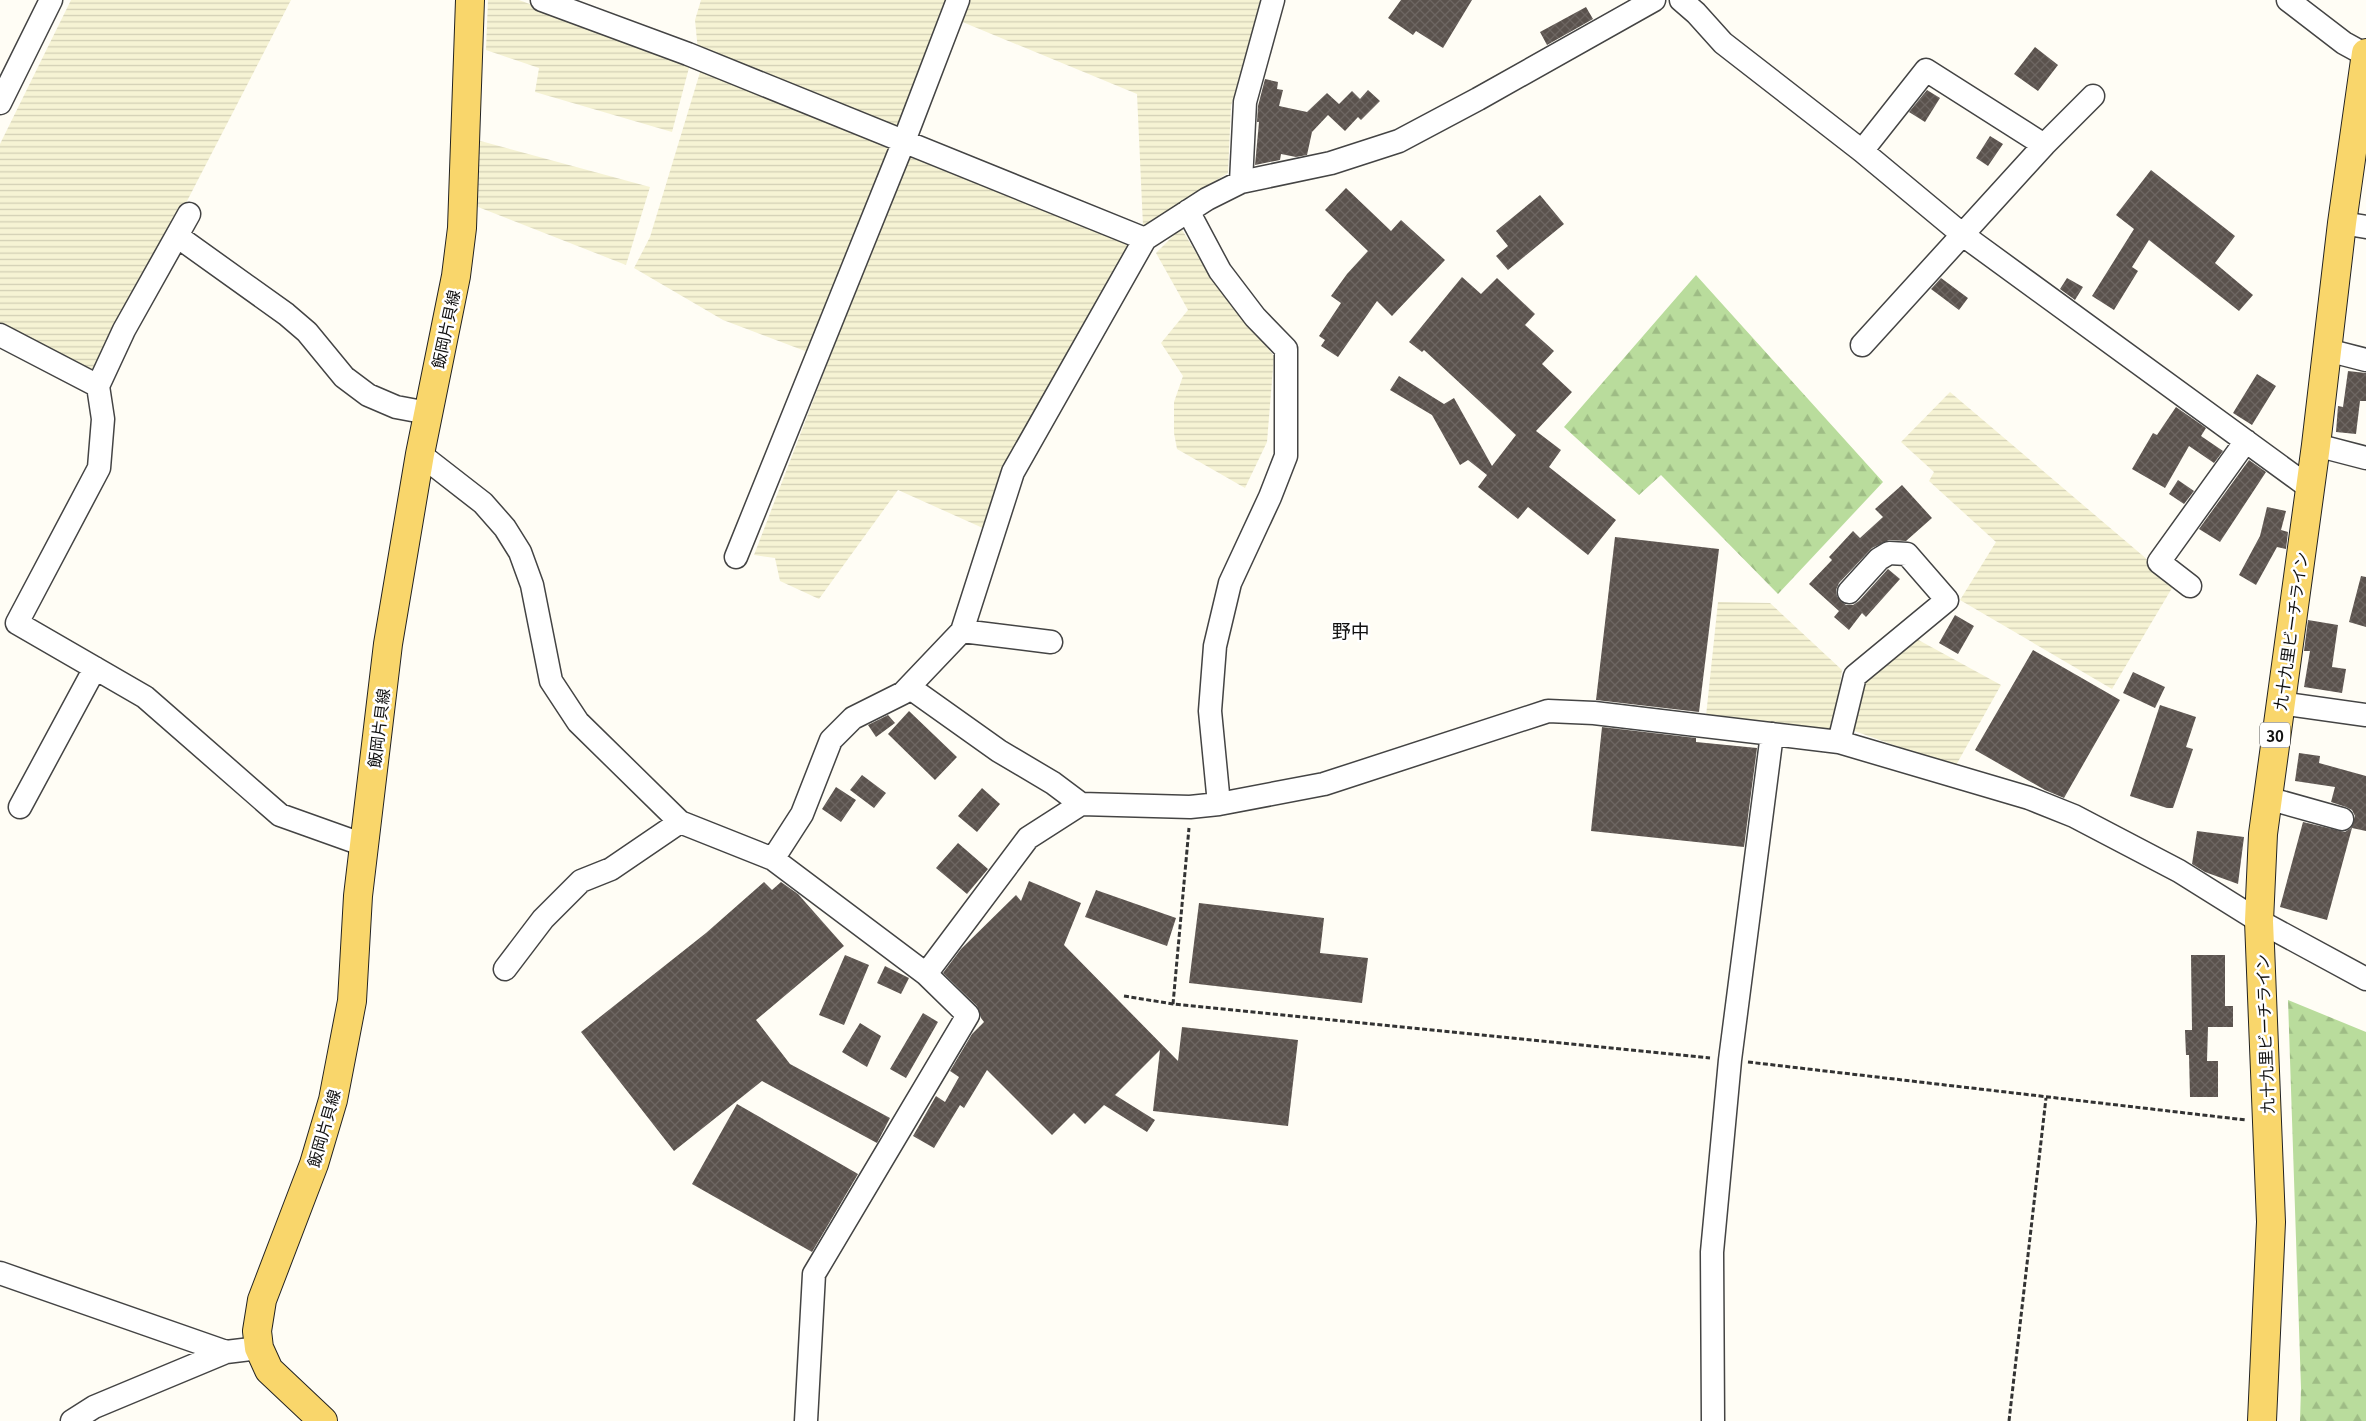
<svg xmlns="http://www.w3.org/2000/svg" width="2366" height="1421" font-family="Georgia,'Noto Sans JP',serif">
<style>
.farmland{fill:url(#farmland-rules)}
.forest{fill:url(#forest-firs)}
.building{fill:url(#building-cross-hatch)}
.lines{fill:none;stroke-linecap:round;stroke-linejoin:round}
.minor-casing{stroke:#444;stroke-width:25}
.major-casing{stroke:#222;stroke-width:30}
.path{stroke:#333;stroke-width:3;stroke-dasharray:5 2.5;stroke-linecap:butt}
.minor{stroke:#fff;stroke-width:22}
.major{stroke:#f9d66b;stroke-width:28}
.labels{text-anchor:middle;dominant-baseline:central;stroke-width:5;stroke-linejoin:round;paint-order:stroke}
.shield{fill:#fff;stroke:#585858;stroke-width:1}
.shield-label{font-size:15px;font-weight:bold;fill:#111}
.street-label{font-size:16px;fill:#111;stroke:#fff}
.quarter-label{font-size:19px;fill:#111;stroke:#fff}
</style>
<defs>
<pattern id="farmland-rules" width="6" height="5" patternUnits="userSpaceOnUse" patternTransform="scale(1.25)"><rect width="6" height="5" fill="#f6f3d4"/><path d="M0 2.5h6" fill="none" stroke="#d2cfb5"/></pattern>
<pattern id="forest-firs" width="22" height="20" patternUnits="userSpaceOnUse" patternTransform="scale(1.25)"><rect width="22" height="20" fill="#b9dc9c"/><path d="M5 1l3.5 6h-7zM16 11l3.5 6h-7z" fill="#9ebc85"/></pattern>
<pattern id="building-cross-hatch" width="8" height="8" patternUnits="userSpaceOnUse" patternTransform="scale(1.25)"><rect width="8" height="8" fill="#5a524d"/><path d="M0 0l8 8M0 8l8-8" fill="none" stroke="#6d6662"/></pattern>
</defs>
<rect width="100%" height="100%" fill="#fffdf5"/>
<path class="farmland" d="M71 0H291L97 375 0 325V144Z
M488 0H519L690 64 672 132 535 92 539 68 486 50Z
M701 0H951L899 132 698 51 695 20Z
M969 0H1263L1231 106 1228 173 1143 226 1137 94 960 21Z
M701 69 892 148 813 354 723 320 634 268 650 237Z
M477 140 650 187 626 265 473 205Z
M907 156 1130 244 985 529 898 490 819 599 780 581 775 558 754 555Z
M1181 228 1212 279 1274 356 1267 442 1245 488 1177 449 1174 433V402L1183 376 1161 343 1188 310 1156 253Z
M1950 392 2175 583 2112 689 1960 600 1996 542 1929 481 1934 472 1901 442Z
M1718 602 1770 603 1842 670 1833 735 1706 716Z
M1913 637 2001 685 1955 767 1849 729 1857 689Z"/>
<path class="forest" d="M1696 275 1883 482 1778 594 1661 475 1639 495 1564 427Z
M2288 1000 2366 1032V1421H2300L2301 1388Z"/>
<path class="building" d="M1401 0H1472L1443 48 1416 31 1413 35 1388 18Z
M1586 7 1593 19 1547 45 1540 32Z
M2035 47 2058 65 2038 91 2014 74Z
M1265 79 1278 82 1277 89 1283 90 1279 106 1307 112 1327 93 1339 104 1352 91 1360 99 1368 90 1380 101 1361 120 1358 117 1345 131 1328 115 1312 132 1307 155 1296 157 1281 154 1280 160 1255 165 1259 122H1257L1258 106Z
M1927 90 1940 98 1925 122 1909 112Z
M1990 136 2003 144 1988 166 1976 158Z
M2151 170 2235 236 2215 263 2253 295 2239 311 2149 240 2132 267 2138 271 2114 310 2092 296 2134 229 2116 215Z
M1346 188 1391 231 1401 220 1445 260 1392 316 1377 301 1338 357 1321 346 1325 340 1319 336 1341 303 1331 296 1347 274 1368 251 1325 210Z
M1540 195 1564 224 1508 270 1496 256 1508 246 1496 231Z
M1462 277 1481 294 1497 278 1535 314 1525 325 1554 351 1542 364 1572 392 1536 431 1561 450 1549 467 1616 520 1588 555 1528 507 1518 519 1478 487 1487 475 1468 460 1460 465 1432 415 1390 390 1399 376 1444 404 1454 398 1492 466 1516 435 1424 350 1422 352 1409 342Z
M1941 278 1968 298 1959 310 1931 289Z
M2067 278 2083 287 2075 300 2060 289Z
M2348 371 2366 373V401H2360L2356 434 2336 432 2338 406 2343 407Z
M2257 374 2276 386 2252 425 2233 413Z
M2176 407 2206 428 2201 436 2223 451 2214 463 2189 446 2165 488 2132 469 2153 433 2157 435Z
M2249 460 2266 472 2220 542 2199 529Z
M2178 480 2194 491 2184 504 2169 494Z
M1902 485 1932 518 1906 541 1889 540 1872 548 1839 583 1836 590 1837 596 1846 605H1853L1859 601 1888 569 1900 579 1866 617 1862 613 1849 630 1834 617 1839 611 1809 584 1832 560 1829 557 1853 531 1860 538 1883 517 1875 509Z
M2267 507 2286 511 2281 530 2288 532 2286 549 2277 547 2256 585 2239 575 2260 536Z
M1615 537 1719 549 1699 712 1596 700Z
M2361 576 2366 577V627L2349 622Z
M1955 615 1974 626 1958 654 1939 643Z
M2308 620 2338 625 2332 667 2346 669 2342 693 2304 687 2310 651H2304Z
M2033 650 2120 700 2064 798 2045 790 1975 750Z
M2133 672 2165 687 2155 708 2123 693Z
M2160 705 2196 717 2186 747 2193 749 2173 808H2167L2130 796Z
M909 711 957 757 935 780 888 734Z
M888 715 895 723 876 737 868 725Z
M1602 727 1696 738V742L1757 748 1744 847 1591 831Z
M2299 753 2320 756 2319 763 2366 776V831L2352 828 2327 920 2280 907 2303 822 2345 832 2351 828 2355 816 2352 810 2346 807 2331 802 2335 787 2295 781Z
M862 775 886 793 874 808 850 790Z
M836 787 856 800 841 822 822 809Z
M982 788 1000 804 977 832 958 816Z
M2197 831 2244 837 2238 884 2205 872 2192 864Z
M958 843 988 869 967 894 936 868Z
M1029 881 1081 903 1064 945 1178 1061 1182 1027 1298 1040 1288 1126 1153 1111 1160 1050 1115 1095 1155 1120 1147 1132 1104 1105 1085 1124 1074 1113 1052 1135 987 1070 964 1108 960 1105 934 1148 913 1136 936 1096 945 1102 959 1077 950 1071 972 1034 984 1022 981 1018 977 1006 943 973 961 949 1016 895 1021 901Z
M764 882 772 890 781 882 798 894 844 946 756 1020 790 1064 890 1118 877 1143 762 1081 674 1151 581 1032 706 933Z
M1096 890 1176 918 1167 946 1085 917Z
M1199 903 1324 918 1320 953 1368 958 1362 1003 1189 983Z
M845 955 869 965 844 1025 819 1015Z
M2191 955H2225V1006H2233V1027H2208L2207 1061H2218V1097H2190L2189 1055H2186L2185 1030H2192Z
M885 966 909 978 901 994 877 983Z
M923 1013 938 1022 906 1078 890 1069Z
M860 1023 881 1036 867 1067 842 1052Z
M737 1104 858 1174 812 1252 692 1184Z"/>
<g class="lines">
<g class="minor-casing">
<path id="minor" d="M542 0 688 54 1145 239 1207 199 1241 182 1331 163 1399 141 1478 99 1654 0
M1681 0 1696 13 1723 43 1862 151 1963 235 2310 488
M2288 0 2344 43 2366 55
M0 103 51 0
M1862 151 1926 70 2044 145
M1241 182 1245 102 1273 0
M1188 211 1220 271 1255 317 1286 349V456L1270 497 1230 583 1215 646 1210 711 1219 804
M2342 223 2366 227
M177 236 286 314 307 332 344 377 368 395 396 407 428 413
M0 335 98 386 103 419 99 468 17 623 145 697 280 815 364 845
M1862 345 2044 145 2093 96
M2327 350 2366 360
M98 386 124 330 189 214
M2316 445 2366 458
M420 454 483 503 505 528 520 552 532 585 551 681 578 722 680 822 773 859 926 974 968 1015 814 1274 806 1421
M736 557 904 141 958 0
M2190 586 2159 562 2246 441
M962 631 1013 472 1145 239
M909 687 999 751 1053 783 1081 804
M2279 703 2366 715
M1839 742 1855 676 1947 600 1907 554 1889 553 1879 559 1849 592
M2267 798 2342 819
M20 807 95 668
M773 859 802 814 831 740 853 718 903 693 962 631 1051 642
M505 969 543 919 581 881 611 869 680 822
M926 974 1028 838 1081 804 1190 807 1219 804 1324 784 1548 711 1594 713 1839 742 2029 798 2074 816 2179 871 2259 921 2366 979
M0 1273 226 1352 259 1348
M72 1421 94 1407 226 1352
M1713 1421 1712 1252 1730 1060 1772 734"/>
</g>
<g class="major-casing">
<path id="major" d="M323 1421 269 1370 259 1348 257 1331 262 1300 314 1164 333 1100 352 1001 358 896 388 644 420 454 456 276 462 228 470 0
M2262 1421 2271 1222 2259 921 2263 834 2316 445 2342 223 2366 53"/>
</g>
<path class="path" d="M1124 996 1173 1004 1710 1058
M1173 1004 1189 828
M1748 1062 2246 1120
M2009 1421 2046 1098"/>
<use href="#minor" class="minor"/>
<use href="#major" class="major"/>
</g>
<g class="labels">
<rect class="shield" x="2260" y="722.5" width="30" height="25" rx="4"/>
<g class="shield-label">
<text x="2275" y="735">30</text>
</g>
<g class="street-label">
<text transform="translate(445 329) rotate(-78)">飯岡片貝線</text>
<text transform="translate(2290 631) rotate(-82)">九十九里ビーチライン</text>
<text transform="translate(378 728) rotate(-83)">飯岡片貝線</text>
<text transform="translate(2264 1034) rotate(-92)">九十九里ビーチライン</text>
<text transform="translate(323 1128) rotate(-74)">飯岡片貝線</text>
</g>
<g class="quarter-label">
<text x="1351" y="629">野中</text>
</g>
</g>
</svg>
